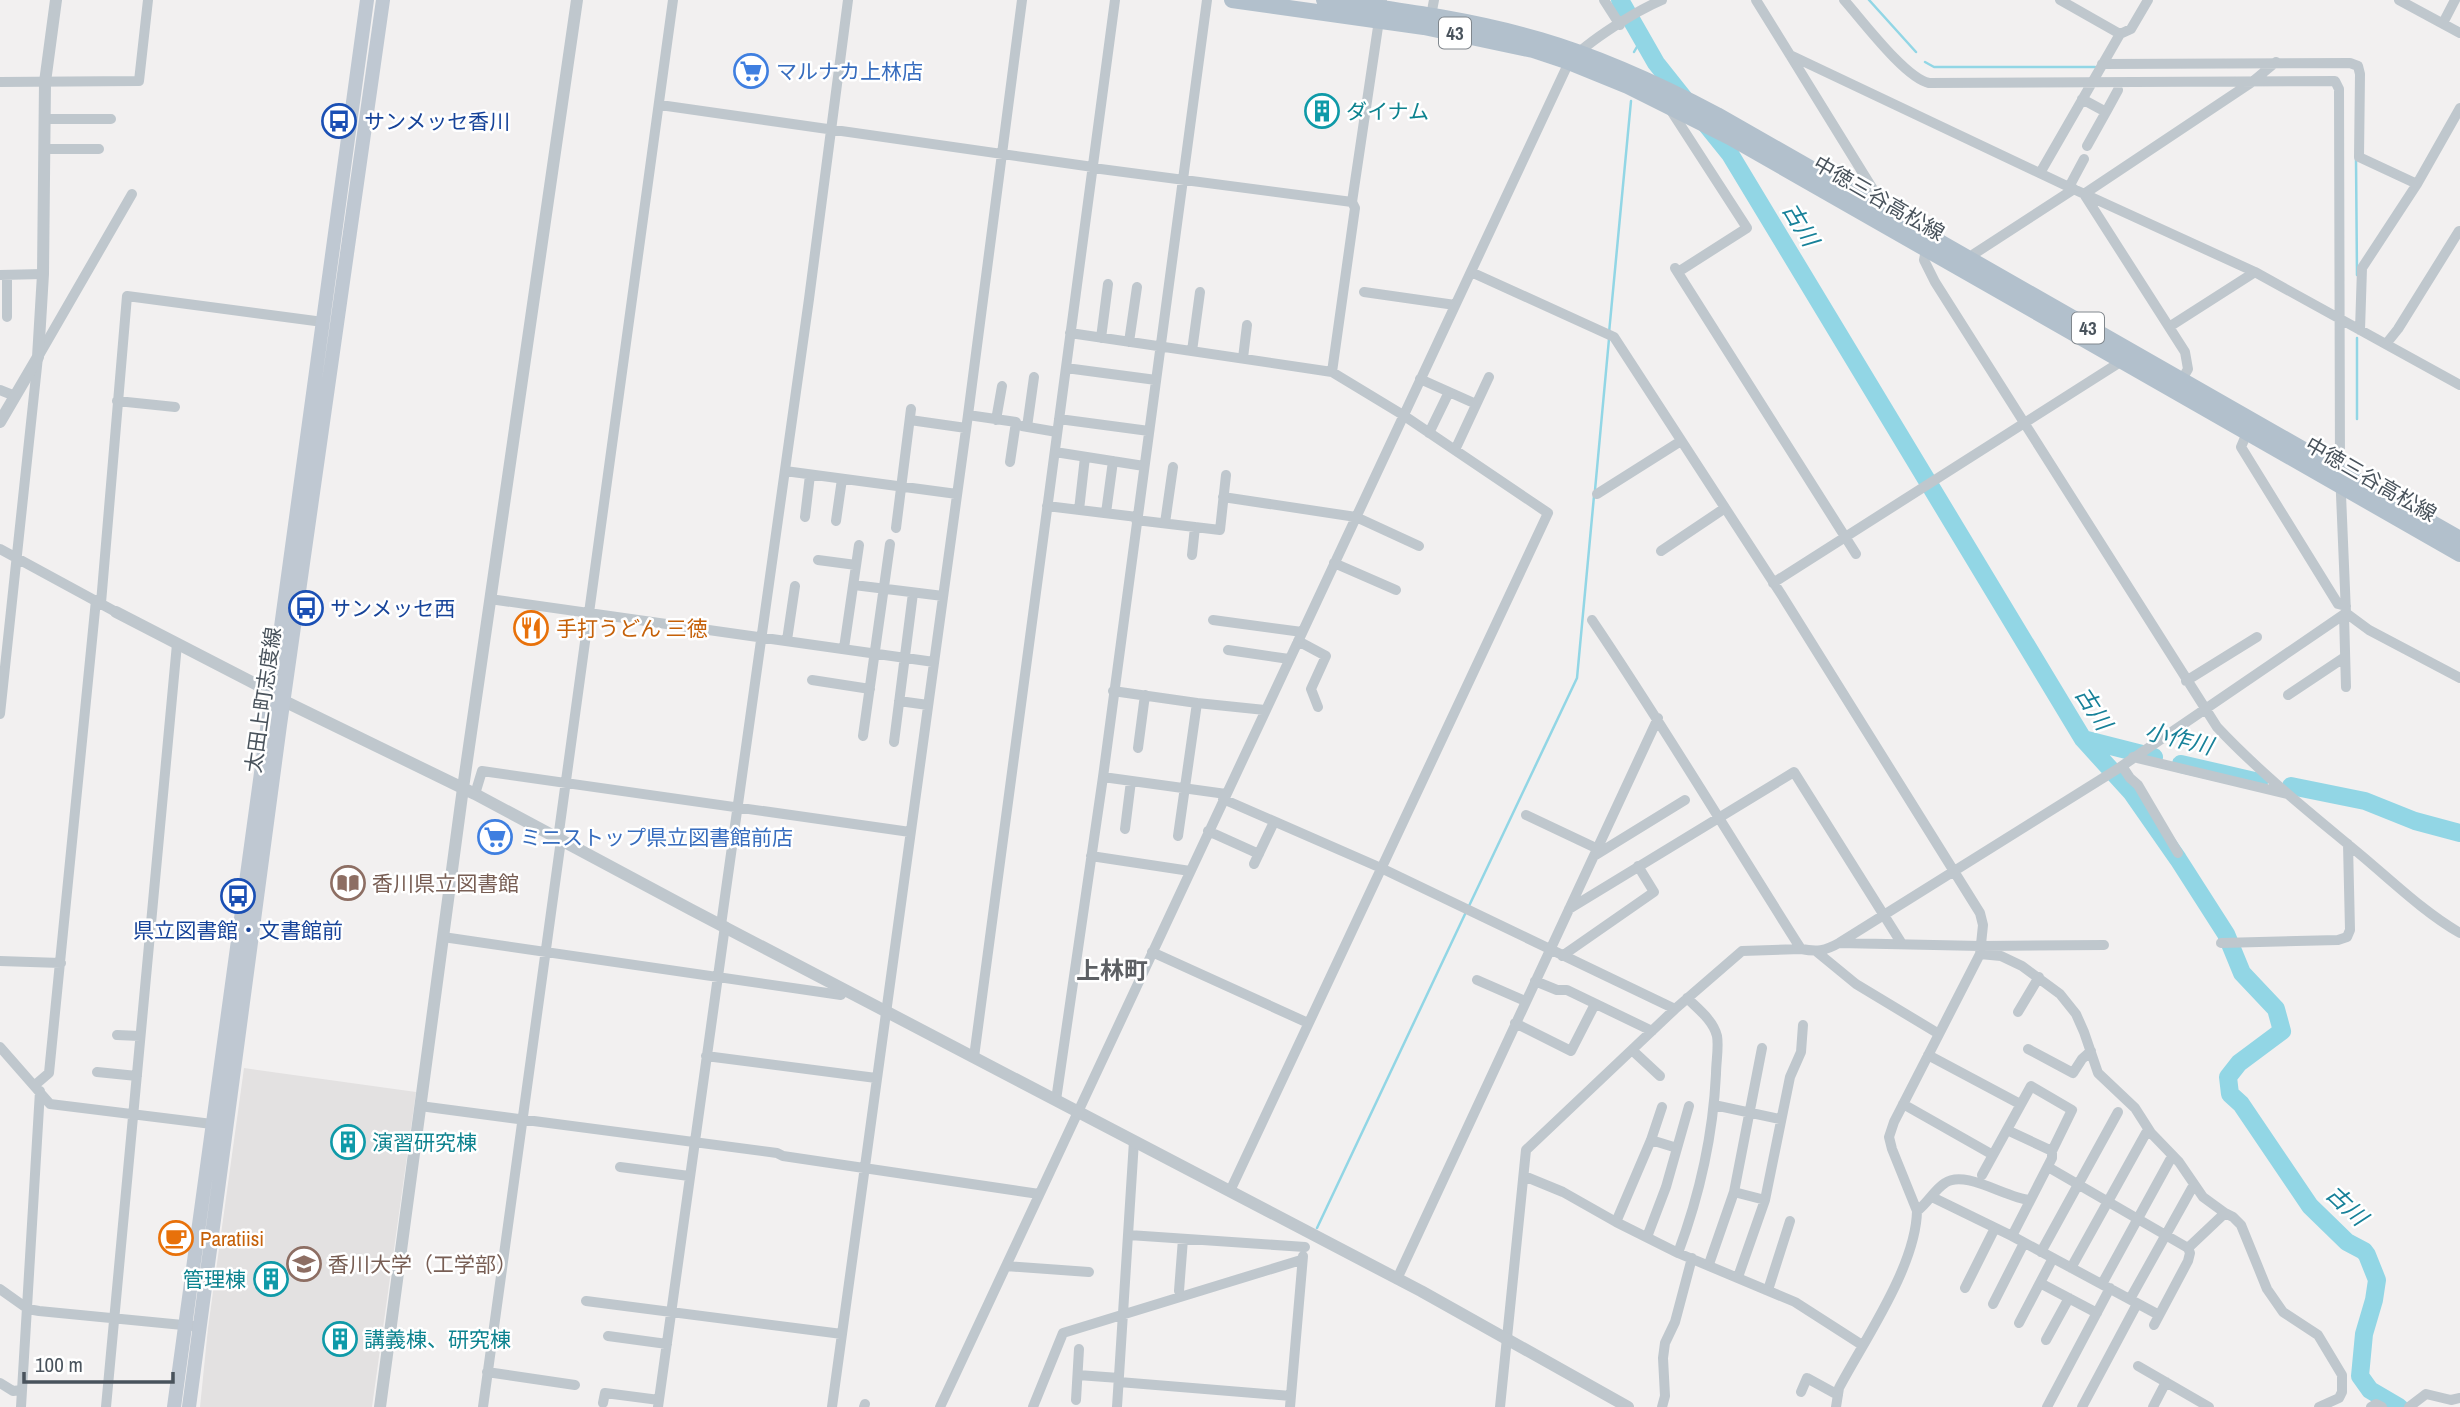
<svg xmlns="http://www.w3.org/2000/svg" width="2460" height="1407" font-family="'Archivo Narrow','Noto Sans JP',sans-serif">
<style>
.education{fill:#e3e1e1}
.lines{fill:none;stroke-linecap:round;stroke-linejoin:round}
.stream{stroke:#92d6e5;stroke-width:2.5}
.river{stroke:#92d6e5;stroke-width:18}
.minor{stroke:#bfc7cd;stroke-width:10}
.tertiary{stroke:#bfc7cd;stroke-width:12}
.secondary{stroke:#bfc8d2;stroke-width:14}
.primary{stroke:#b2c0cc;stroke-width:16}
.labels{text-anchor:middle;dominant-baseline:central;stroke-width:5;stroke-linejoin:round;paint-order:stroke}
.shield{fill:#fff;stroke:#80878d;stroke-width:2}
.shield-label{font-size:19px;font-weight:bold;fill:#49535c}
.shop-label{font-size:21px;fill:#366cbe;stroke:#fff;text-anchor:start}
.culture-label{font-size:21px;fill:#0d838f;stroke:#fff;text-anchor:start}
.transit-label{font-size:21px;fill:#164399;stroke:#fff;text-anchor:start}
.street-label{font-size:21px;fill:#49535c;stroke:#fff}
.food-label{font-size:21px;fill:#c56008;stroke:#fff;text-anchor:start}
.education-label{font-size:21px;fill:#785e54;stroke:#fff;text-anchor:start}
.water-label{font-size:23px;font-style:italic;fill:#178199;stroke:#fff}
.quarter-label{font-size:24px;font-weight:bold;fill:#5d6064;stroke:#fff}
</style>
<rect width="100%" height="100%" fill="#f2f0f0"/>
<path class="education" d="M244 1068 416 1092 372 1407H200L208 1328Z"/>
<g class="lines">
<path class="stream" d="M1869 0 1916 52
M1634 52 1642 38
M1925 62 1934 67H2095
M2356 159 2357 275
M1609 333 1631 101
M2357 338V419
M1595 490 1609 339
M1469 906 1577 678 1594 496
M1317 1228 1466 912"/>
<path class="river" d="M1620 0 1656 63 1687 102
M1705 123 1730 154 2083 739 2132 793 2178 859 2226 934 2242 973 2276 1009 2282 1031 2239 1063 2228 1077 2230 1094 2241 1104 2310 1206 2347 1242 2364 1251 2367 1255 2377 1280 2374 1300 2364 1334 2360 1376 2370 1390 2399 1407
M2083 739 2154 757
M2181 764 2259 782
M2291 786 2365 801 2415 821 2460 833"/>
<path class="minor" d="M1604 0 1620 25
M1756 0 1874 191 1864 207
M2060 0 2120 34
M2399 0 2460 33
M1431 16 1434 0
M2443 23 2455 0
M1790 55 2069 187 2255 272 2460 385
M2102 64 2350 63 2358 66 2360 74 2359 157 2417 184
M0 82 139 81 148 0
M2082 99 2106 112 2087 146
M660 105 1093 167
M1670 109 1747 228 1678 272
M2106 112 2118 90
M44 119H111
M44 149H99
M1093 168 1352 202 1382 0
M2040 173 2120 34 2131 29 2148 0
M2069 187 2084 159
M1927 245 1924 260 1935 282 2217 727C2261 774 2313 815 2362 856 2393 882 2425 913 2460 933
M1971 261 1974 254 2074 189
M1675 268 1856 554
M1471 272 1614 337 1781 594 1980 913 1983 925 1980 954
M0 275 43 274
M7 275V317
M1364 292 1455 305
M2169 327 2255 272
M2360 330 2362 268 2417 184 2460 108
M1070 333 1332 372
M1101 338 1108 284
M1129 342 1137 287
M2386 344 2398 329 2459 231
M1192 351 1200 292
M1243 358 1247 325
M1066 368 1156 380
M1420 379 1476 404
M2180 383 2188 369 2185 352 2084 194 2252 82 2276 62
M0 390 15 396
M117 401 175 407
M968 415 1016 422 1010 462
M1059 419 1149 431
M910 420 966 428
M996 420 1002 386
M1022 426 1057 432
M2250 426 2241 447 2338 604 2346 606
M1027 427 1034 377
M1429 433 1449 392
M1455 450 1489 377
M1055 452 1144 466
M785 471 957 494
M1597 494 1681 441
M1223 497 1356 517 1419 546
M1047 506 1137 517
M1079 510 1085 457
M1106 513 1113 461
M805 517 810 475
M1136 520 1220 530 1226 475
M836 521 842 479
M1165 523 1173 467
M896 528 911 409
M0 549 116 612
M1661 551 1725 508
M1192 555 1195 527
M818 560 856 565
M1334 563 1396 590
M1773 583 2125 359
M854 585 943 596
M490 599 934 662
M101 603 127 296 323 322
M2346 613 2369 630 2460 678
M2344 615 2346 687
M1213 620 1302 632
M1592 620C1665 728 1731 839 1801 949 1817 952 1825 951 1839 943L2119 768 2346 613 2340 471 2339 89 2335 81 1929 83C1905 78 1862 20 1844 0
M787 640 795 586
M1298 641 1326 656 1311 689 1318 707
M844 648 859 545
M1228 650 1289 659
M812 680 870 689
M2186 681 2257 637
M1113 691 1197 703 1178 836
M2288 695 2345 657
M899 701 928 705
M1197 703 1265 710
M0 714 38 357 132 194
M863 736 890 544
M894 742 913 593
M1138 748 1145 695
M2133 757 2287 794
M2122 766 2130 778 2138 785 2178 853
M1103 777 1226 794
M475 794 482 771 910 832
M1223 799 1381 868 1675 1009
M1526 815 1598 849
M1125 829 1131 781
M1208 831 1259 854
M558 839 673 0
M1091 856 1190 871
M1594 856 1685 800
M1254 864 1274 822
M1569 909 1794 772 1902 944
M721 925 809 299 848 0
M443 937 841 995 844 989
M1839 943 1981 946 2104 945
M2221 943 2338 940 2347 937 2350 930 2348 844
M1152 952 1308 1023
M1817 952 1856 984 1939 1034
M1562 956 1654 892 1638 866
M0 961 61 963
M1477 980 1525 1001
M1535 981 1557 990H1567L1652 1031
M2018 1012 2039 977
M1515 1023 1571 1051 1595 1004
M117 1035 140 1036
M0 1047 50 1104 220 1125
M2028 1049 2073 1073 2082 1059 2091 1051
M1632 1050 1660 1076
M1928 1055 2020 1104
M706 1056 876 1078
M974 1057 1115 0
M97 1072 137 1076
M35 1085 49 1073 96 600
M1056 1100 1103 777 1207 0
M1903 1104 1993 1155
M1714 1105 1780 1119
M420 1106 777 1153 783 1156 1039 1194
M2007 1130 2052 1151
M1651 1140 1677 1148
M620 1167 689 1176
M2048 1167 2188 1248 2190 1253 2188 1261 2154 1325
M1982 1175 2031 1086 2072 1110 2052 1151V1158L2012 1236
M1524 1176 1563 1192 1616 1222 1678 1253 1795 1302 1862 1345
M1230 1191 1548 513 1403 415 1332 372 1355 208 1352 202
M1734 1192 1765 1200
M1932 1197 2012 1236 2159 1315
M1917 1211C1928 1203 1934 1190 1945 1183 1965 1169 2006 1198 2030 1200
M1616 1222 1651 1140 1662 1107
M1129 1235 1305 1247
M1647 1237 1666 1187 1689 1106
M2188 1248 2225 1213
M2041 1252 2118 1112
M1678 1253C1700 1194 1713 1136 1716 1074 1716 1062 1719 1047 1717 1036 1713 1020 1698 1009 1687 998
M1709 1264 1734 1192 1762 1048
M1006 1266 1089 1272
M2071 1268 2146 1133
M1738 1277 1765 1200 1790 1077 1801 1052 1803 1025
M1397 1279 1658 718
M2040 1283 2097 1313
M2102 1284 2170 1160
M1965 1288 1995 1228
M0 1289 28 1309 39 1311 193 1326
M1768 1290 1790 1221
M1179 1291 1183 1239
M2130 1299 2192 1188
M586 1301 842 1334
M1993 1304 2024 1243
M2019 1323 2053 1258
M608 1336 667 1344
M2046 1340 2069 1298
M2138 1366 2209 1407
M487 1372 575 1385
M1078 1375 1119 1378
M1119 1382 1291 1396
M0 1383 13 1391 22 1390
M1801 1392 1807 1378 1838 1395
M1076 1400 1079 1349
M603 1403 605 1393 659 1400
M21 1407 40 1091
M106 1407 177 644
M483 1407 561 840
M658 1407 725 926
M832 1407 968 415 1022 0
M864 1407 865 1404
M940 1407 1569 62C1588 41 1636 11 1662 0
M1033 1407 1063 1333 1301 1260
M1117 1407 1134 1141
M1290 1407 1303 1256
M1500 1407 1526 1150 1675 1009 1742 951 1801 949
M1662 1407 1665 1396 1663 1358 1665 1343 1675 1322 1692 1258
M1836 1407 1839 1388C1865 1339 1916 1266 1917 1211L1892 1149 1889 1137 1894 1122 1980 954 2001 956 2022 966 2060 994 2076 1014 2084 1032 2098 1073 2135 1108 2151 1133 2179 1162 2203 1197 2225 1213 2233 1217 2241 1225 2267 1289 2283 1312 2318 1335 2342 1375V1392L2339 1398 2319 1407
M2047 1407 2110 1288
M2082 1407 2137 1304
M2153 1407 2166 1382
M2371 1407 2376 1404 2382 1407
M2409 1407 2426 1394 2451 1400 2460 1398"/>
<path class="tertiary" d="M0 422 38 357 43 274 45 82 56 0
M116 612 273 693 284 701 475 794 690 909 1421 1291 1628 1407
M380 1407 463 788 577 0"/>
<path class="secondary" d="M174 1407 367 0
M189 1407 280 725 383 0"/>
<path class="primary" d="M1232 0 1424 27 1533 50 1569 62 1628 86 1730 137 2460 554
M1324 0C1396 10 1469 19 1540 40 1602 58 1660 85 1717 115L2460 539"/>
</g>
<defs>
<g id="supermarket-ring" transform="scale(1.75)"><circle r="9.5" fill="#fff" stroke="#3f7fe0" stroke-width="1.5"/><path d="M-6-5.5h2.5l.6 2H6L4.5 2H-2.5L-4.4-4H-6ZM-1.5 3.2a1.3 1.3 0 1 0 .1 0ZM3 3.2a1.3 1.3 0 1 0 .1 0Z" fill="#3f7fe0"/></g>
<g id="building-ring" transform="scale(1.75)"><circle r="9.5" fill="#fff" stroke="#0f9aa8" stroke-width="1.5"/><path d="M-4-6H4V6H1V3H-1V6H-4ZM-2.5-4.3h1.7v1.8h-1.7ZM.8-4.3h1.7v1.8H.8ZM-2.5-1h1.7V.8h-1.7ZM.8-1h1.7V.8H.8Z" fill="#0f9aa8"/></g>
<g id="bus-ring" transform="scale(1.75)"><circle r="9.5" fill="#fff" stroke="#1a4fb4" stroke-width="1.5"/><path d="M-5-6H5V4H4V6H2V4H-2V6H-4V4H-5ZM-3.5-4V0h7V-4ZM-3.5 1.2v1.5H-2V1.2ZM2 1.2v1.5H3.5V1.2Z" fill="#1a4fb4"/></g>
<g id="restaurant-ring" transform="scale(1.75)"><circle r="9.5" fill="#fff" stroke="#e8710a" stroke-width="1.5"/><path d="M-5-6h1v4h1v-4h1v4h1v-4h1v5L-1.5 .5V6h-2V.5L-5-1ZM5-6V6H3V1.5H1.5Q1.5-4 5-6Z" fill="#e8710a"/></g>
<g id="library-ring" transform="scale(1.75)"><circle r="9.5" fill="#fff" stroke="#8d6e63" stroke-width="1.5"/><path d="M-6-4Q-3-5.5-.7-3.5V5Q-3 3-6 4ZM6-4Q3-5.5 .7-3.5V5Q3 3 6 4Z" fill="#8d6e63"/></g>
<g id="cafe-ring" transform="scale(1.75)"><circle r="9.5" fill="#fff" stroke="#e8710a" stroke-width="1.5"/><path d="M-5.5-4.5H6V0H3Q3 3.5 0 3.5H-2.5Q-5.5 3.5-5.5 0ZM3-3.2v2h1.7v-2ZM-6 4.5H4V6H-6Z" fill="#e8710a"/></g>
<g id="university-ring" transform="scale(1.75)"><circle r="9.5" fill="#fff" stroke="#8d6e63" stroke-width="1.5"/><path d="M0-5L7-2L0 1L-7-2ZM-4 1L0 2.5L4 1V4Q0 6-4 4Z" fill="#8d6e63"/></g>
</defs>
<g fill-rule="evenodd">
<use href="#supermarket-ring" x="751" y="71"/>
<use href="#building-ring" x="1322" y="111"/>
<use href="#bus-ring" x="339" y="121"/>
<use href="#bus-ring" x="306" y="608"/>
<use href="#restaurant-ring" x="531" y="628"/>
<use href="#supermarket-ring" x="495" y="837"/>
<use href="#library-ring" x="348" y="883"/>
<use href="#bus-ring" x="238" y="896"/>
<use href="#building-ring" x="348" y="1142"/>
<use href="#cafe-ring" x="176" y="1238"/>
<use href="#university-ring" x="304" y="1264"/>
<use href="#building-ring" x="271" y="1279"/>
<use href="#building-ring" x="340" y="1339"/>
</g>
<g class="labels">
<g class="shield">
<rect x="1439" y="17.5" width="32" height="31" rx="5"/>
<rect x="2072" y="312.5" width="32" height="31" rx="5"/>
</g>
<g class="shield-label">
<text x="1455" y="33">43</text>
<text x="2088" y="328">43</text>
</g>
<g class="shop-label">
<text x="776" y="71">マルナカ上林店</text>
<text x="520" y="837">ミニストップ県立図書館前店</text>
</g>
<g class="culture-label">
<text x="1346" y="111">ダイナム</text>
<text x="372" y="1142">演習研究棟</text>
<text x="246" y="1279" text-anchor="end">管理棟</text>
<text x="364" y="1339">講義棟、研究棟</text>
</g>
<g class="transit-label">
<text x="364" y="121">サンメッセ香川</text>
<text x="330" y="608">サンメッセ西</text>
<text x="238" y="930" text-anchor="middle">県立図書館・文書館前</text>
</g>
<g class="street-label">
<text transform="translate(1879 198) rotate(30)">中徳三谷高松線</text>
<text transform="translate(2371 479) rotate(30)">中徳三谷高松線</text>
<text transform="translate(263 700) rotate(-82)">太田上町志度線</text>
</g>
<g class="food-label">
<text x="556" y="628">手打うどん 三徳</text>
<text x="200" y="1238">Paratiisi</text>
</g>
<g class="education-label">
<text x="372" y="883">香川県立図書館</text>
<text x="328" y="1264">香川大学（工学部）</text>
</g>
<g class="water-label">
<text transform="translate(1801 224) rotate(59)">古川</text>
<text transform="translate(2094 708) rotate(57)">古川</text>
<text transform="translate(2179 738) rotate(14)">小作川</text>
<text transform="translate(2347 1205) rotate(43)">古川</text>
</g>
<g class="quarter-label">
<text x="1112" y="970">上林町</text>
</g>
</g>
<path d="M24 1372v10h149v-10" fill="none" stroke="#49535c" stroke-width="3.5"/>
<text x="35" y="1372" font-size="21" fill="#49535c" stroke="#ffffff" stroke-width="5" paint-order="stroke">100 m</text>
</svg>
